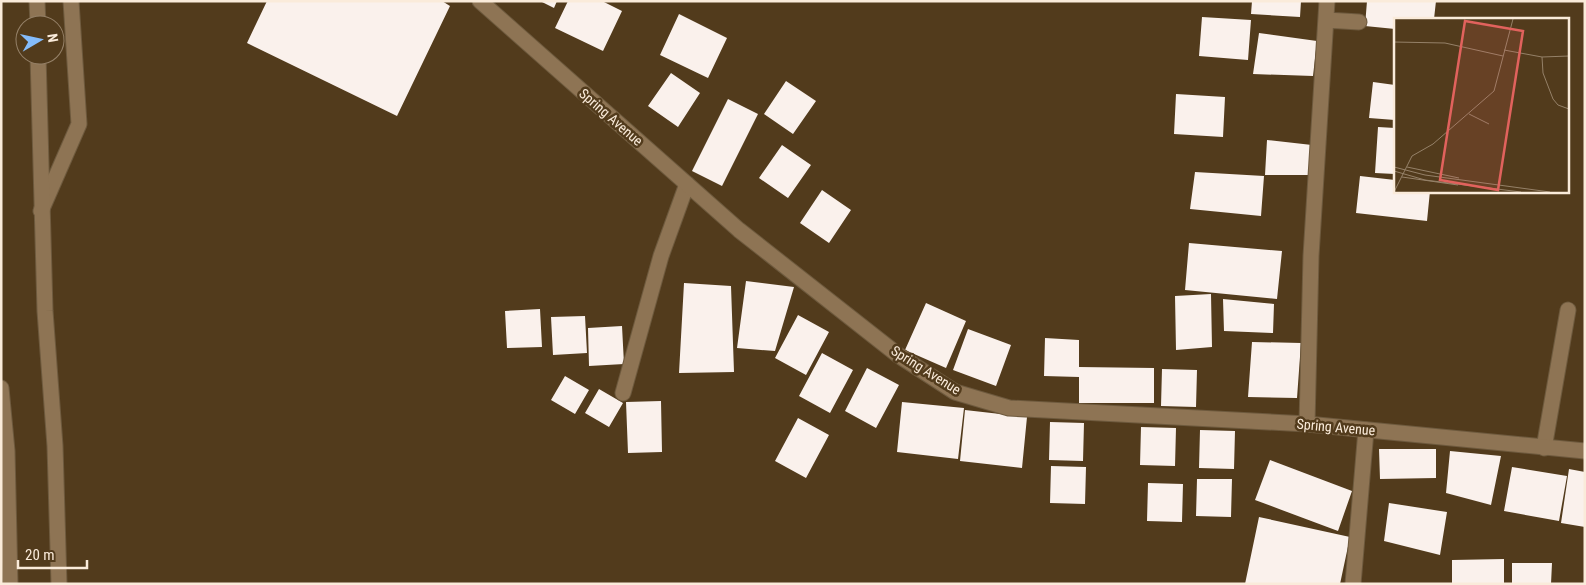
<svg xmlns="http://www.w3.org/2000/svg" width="1586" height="585" font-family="'Roboto Condensed',sans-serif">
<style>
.building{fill:#faf1ec}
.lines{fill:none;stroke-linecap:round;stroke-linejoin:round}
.minor-casing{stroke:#6e5a3e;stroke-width:17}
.tertiary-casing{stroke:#6e5a3e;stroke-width:17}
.minor{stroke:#8e7454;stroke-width:15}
.tertiary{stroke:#8e7454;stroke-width:15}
.labels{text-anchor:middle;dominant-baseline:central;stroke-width:5;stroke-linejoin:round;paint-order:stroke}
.street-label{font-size:14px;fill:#faebda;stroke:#523b1c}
.inset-road{fill:none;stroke:#958168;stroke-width:1}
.view{fill:#e1625d;fill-opacity:0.15;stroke:#e1625d;stroke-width:2.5}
.inset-edge{fill:none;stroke:#faebda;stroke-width:2.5}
</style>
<rect width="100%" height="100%" fill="#523b1c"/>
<path class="building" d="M267 1H442L450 6 397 116 247 43Z
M540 1H557L554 8Z
M568 1H602L622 11 603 51 555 28Z
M1252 1H1301L1300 17 1251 14Z
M1367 1H1436L1434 19H1395V29L1365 26Z
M679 14 727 38 708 78 660 55Z
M1202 17 1251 20 1248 60 1199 56Z
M1259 33 1317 41 1313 76 1253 74Z
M671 73 700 93 678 127 648 106Z
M786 81 816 101 793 134 764 114Z
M1373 82 1395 85V120L1369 118Z
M1176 94 1225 97 1223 137 1174 134Z
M728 99 758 114 722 186 692 171Z
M1378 127 1395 128V174L1375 173Z
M1267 140 1312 145 1311 175H1265Z
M782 145 811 165 788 198 759 178Z
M1195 172 1264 176 1261 216 1190 209Z
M1360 176 1395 180V191H1430L1427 221 1356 213Z
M822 190 851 210 829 243 800 223Z
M1189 243 1282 251 1277 299 1185 290Z
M746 281 794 287 775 351 737 348Z
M684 283 731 286 734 372 679 373Z
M1211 294 1212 347 1176 350 1175 296Z
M1223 299 1274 304 1273 333 1224 331Z
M926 303 966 321 946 368 905 350Z
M540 309 542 347 507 348 505 311Z
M798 315 829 332 806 375 775 358Z
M585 316 587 353 553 355 551 317Z
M622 326 624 364 589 366 588 328Z
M968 329 1011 345 996 386 953 370Z
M1045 338 1079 340V367L1154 368V403H1079V377L1044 376Z
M1252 342 1301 343 1297 398 1248 397Z
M822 353 853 370 830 413 799 396Z
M867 368 899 385 876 428 845 411Z
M1162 369 1197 370 1196 407 1161 406Z
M565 376 589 390 575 414 551 400Z
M599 389 623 403 609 427 585 413Z
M661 401 662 452 628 453 626 402Z
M902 402 964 408 958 459 897 452Z
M965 410 1027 417 1022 468 960 461Z
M798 418 829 435 806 478 775 461Z
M1050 422 1084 423 1083 461 1049 460Z
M1141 427 1176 428 1175 466 1140 465Z
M1200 430 1235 431 1234 469 1199 468Z
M1379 449H1436V478L1380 479Z
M1450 451 1501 456 1491 505 1446 493Z
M1270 460 1352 491 1338 531 1255 500Z
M1051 466 1086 467 1085 504 1050 503Z
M1512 467 1567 476 1559 521 1504 511Z
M1569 469 1585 472V527L1561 523Z
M1197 479H1232L1231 517 1196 516Z
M1148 483 1183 484 1182 522 1147 521Z
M1389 503 1447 512 1440 555 1384 541Z
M1259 517 1350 537 1340 584H1245Z
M1504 559V584H1452V560Z
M1512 563H1552L1551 584H1512Z"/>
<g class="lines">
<g class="minor-casing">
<path id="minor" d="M1326 20 1359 22
M41 211 79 124 71 1
M623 393 661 256 687 184
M1307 424 1311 256 1327 1
M1544 448 1568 310
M1353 584 1366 430"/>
</g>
<g class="tertiary-casing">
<path id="tertiary" d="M37 1 38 25
M480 1 739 230 898 355 955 392 1009 408 1307 424 1585 451
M38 55 45 311 55 446 59 584
M1 388 7 451 10 584"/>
</g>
<use href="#minor" class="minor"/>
<use href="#tertiary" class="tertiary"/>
</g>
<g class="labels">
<g class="street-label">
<text transform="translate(611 117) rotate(41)">Spring Avenue</text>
<text transform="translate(926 370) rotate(32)">Spring Avenue</text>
<text transform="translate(1336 427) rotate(5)">Spring Avenue</text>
</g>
</g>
<g transform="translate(1394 18)">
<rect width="175" height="175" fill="#523b1c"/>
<path class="inset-road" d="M0 24 51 25 109 38M110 32 148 39 175 38M148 39 149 55 159 81 164 87 175 91M75 96 95 106M0 149 31 157 156 174M13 149 65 160M0 153 31 162 127 174M8 159 64 167M0 174 18 138 39 126 100 73 119 1"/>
<path class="view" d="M71 3 129 13 104 172 46 162Z"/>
<rect width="175" height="175" class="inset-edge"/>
</g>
<rect width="1586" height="585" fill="none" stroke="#faebda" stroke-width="5"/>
<g transform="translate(40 40) rotate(81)"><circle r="24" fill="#523b1c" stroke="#958168"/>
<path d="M0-4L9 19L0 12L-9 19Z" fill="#84bcfb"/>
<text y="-8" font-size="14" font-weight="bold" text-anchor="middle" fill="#faebda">N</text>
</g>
<path d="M18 560v8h69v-8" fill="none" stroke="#faebda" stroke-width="2.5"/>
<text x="25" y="560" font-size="15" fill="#faebda" stroke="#523b1c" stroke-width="4" paint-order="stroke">20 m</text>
</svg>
